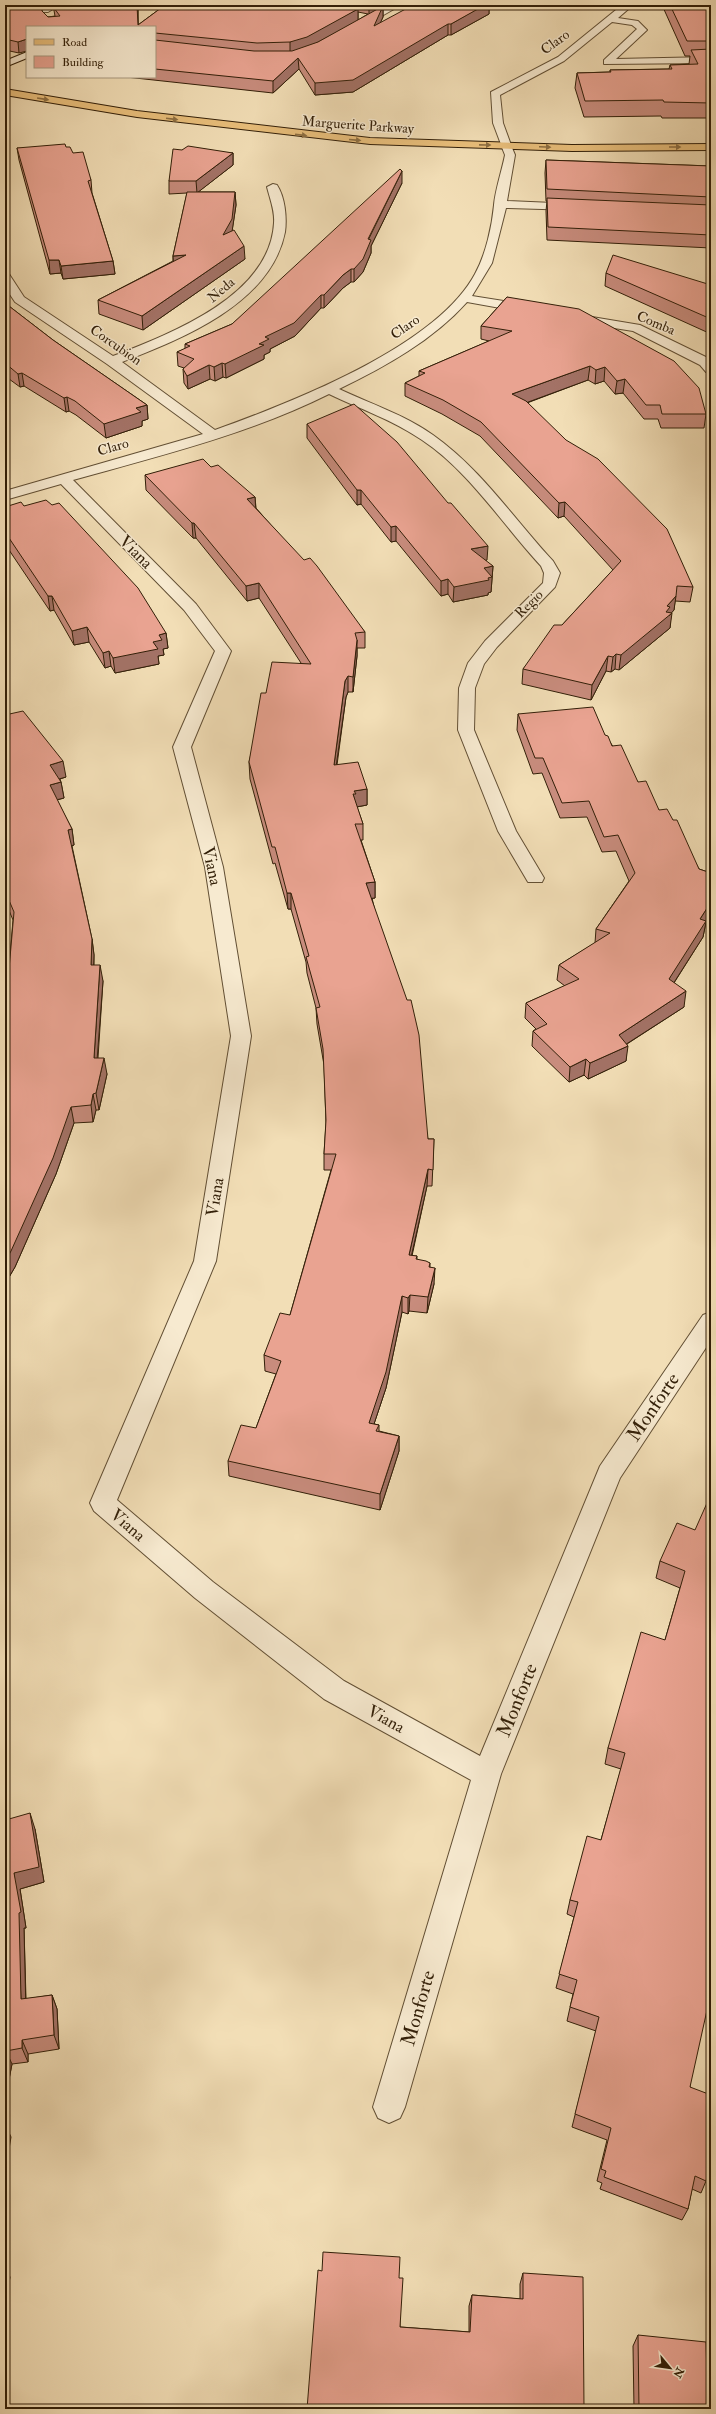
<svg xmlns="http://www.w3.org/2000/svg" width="716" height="2414" font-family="'IM FELL Double Pica',serif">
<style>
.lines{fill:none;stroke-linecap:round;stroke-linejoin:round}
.lane-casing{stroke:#624f34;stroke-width:2}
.street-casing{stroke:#624f34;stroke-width:2}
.secondary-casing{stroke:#321f08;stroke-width:2}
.primary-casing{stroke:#321f08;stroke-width:2}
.lane{fill:#f7ead0;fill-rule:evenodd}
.street{fill:#f7ead0;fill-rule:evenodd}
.secondary{fill:#f7ead0;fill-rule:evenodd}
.primary{fill:#e9bf7b;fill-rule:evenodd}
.wall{fill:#c88c7d;stroke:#321f08;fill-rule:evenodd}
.shaded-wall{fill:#a37266;stroke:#321f08}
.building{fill:#e9a391;stroke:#321f08}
.oneway{fill:#8e6f42}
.labels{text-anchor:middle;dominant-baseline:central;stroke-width:3;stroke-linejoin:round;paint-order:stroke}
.far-street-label{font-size:14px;fill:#321f08;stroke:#f7ead0}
.street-label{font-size:17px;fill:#321f08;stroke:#f7ead0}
.near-street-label{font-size:20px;fill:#321f08;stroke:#f7ead0}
</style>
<rect width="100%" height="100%" fill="#f2deb6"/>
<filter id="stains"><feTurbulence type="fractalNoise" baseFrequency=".005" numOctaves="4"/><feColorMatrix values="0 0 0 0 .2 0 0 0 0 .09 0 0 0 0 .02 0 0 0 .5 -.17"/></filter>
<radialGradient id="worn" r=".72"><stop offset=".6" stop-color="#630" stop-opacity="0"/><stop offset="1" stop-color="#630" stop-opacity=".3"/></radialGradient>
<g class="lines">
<g class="lane-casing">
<path id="lane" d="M622 5H633L618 18 638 21 647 30 616 59 711 57V63L604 64V60L637 29 632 25 612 22 564 61 500 95 503 123 511 145 506 148 502 147 493 123 491 92 558 57Z"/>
</g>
<g class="street-casing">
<path id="street" d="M5 5 48 6 53 9 48 12 5 11Z
M389 5H401L359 29 351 27Z
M506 142 510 143 515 155 507 201 576 204 582 207 576 210 506 208 492 263 472 296 529 305 535 309 529 313 467 302C433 340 385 367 339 389 371 404 405 415 433 435 480 468 514 519 553 561L560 573 555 587 497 647 484 664 475 688 474 730 516 831 544 878 542 882H528L498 831 458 730 459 688 468 663 485 641 543 583 544 573 541 566C502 524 470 472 422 440 393 420 360 409 329 394 249 434 159 456 73 480L196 604 231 651 191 747 223 867 251 1036 216 1261 117 1500 213 1582 344 1681 480 1756 600 1466 703 1315 711 1312V1340L620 1478 501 1774 405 2107 400 2118 389 2123 378 2118 373 2107 471 1780 324 1699 195 1598 94 1511 90 1503 194 1261 231 1036 205 867 173 747 215 651 184 610 61 484 5 500V491L203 434 107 364 15 302 5 287V273L9 274 24 297 113 356C170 334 270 296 274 223 275 211 270 199 267 187L273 184 277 185C285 197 287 218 285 232 271 304 181 339 122 362L215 430C290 403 436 347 475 274 486 254 492 226 494 205 495 191 502 170 505 155L501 145Z
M574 314 640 325 710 359 711 373 706 372 700 365 633 331 570 321 568 318 570 315Z"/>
</g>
<g class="secondary-casing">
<path id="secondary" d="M27 52V58L5 67V61Z"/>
</g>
<g class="primary-casing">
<path id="primary" d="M5 89 137 111 370 138 572 145 711 144V150L572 151 370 144 137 117 5 95Z"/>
</g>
<use href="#lane" class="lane"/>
<use href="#street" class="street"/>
<use href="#secondary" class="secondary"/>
<use href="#primary" class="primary"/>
</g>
<path class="wall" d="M5 5H42V12L48 17 55 16 53 5H138V25L165 5H386L383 7V17L380 23 489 10V14L451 35H448L353 92 315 95 299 69 273 93 126 77H155V27H27L19 53 5 50ZM358 12 368 14 358 20Z
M662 5H711V118H662L661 116 584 117 575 88 577 73 610 72V70L669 69 670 65 689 64 690 56H685Z
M17 148 73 153 91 180 92 193 113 261 115 274 63 279 61 273 50 274 19 160Z
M182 150 233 153V165L198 192H235L236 205 232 231 245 259 143 330 99 314 98 300 173 261V256L187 193 169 194V181Z
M546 160 711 166V248L547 240 546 211 547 201H546L545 173Z
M402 183 371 246V253L363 272 354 282H351L343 288 324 308H321L295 336 270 349V352L264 355V359L226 378 223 377 215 381 210 379 188 389 184 383 183 369 184 368 178 366 177 352 185 349V344L232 324Z
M606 273 711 285V334L605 286Z
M507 297 706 414 704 428H661L658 419H644L623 393 615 394 604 381 595 384 588 380 527 403 693 587 690 602 675 601 674 610 671 613 670 628 619 670 615 669 611 672 606 671 591 700 522 684 523 669 562 625 613 570 564 516 558 518 480 436 442 414 405 396V383L419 376V371L489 341 481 339V326Z
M5 303 53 340 147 405 148 419 142 421V426L106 438 76 415 69 411 66 412 24 386 20 387 5 376Z
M307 424 487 560 485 561 493 566 491 592 488 593V595L453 602 448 594 441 596 396 541 391 542 361 504 357 505 307 438Z
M211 467 255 497 256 508 365 632V648H357V656L353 692H348L346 697 337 765 367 789V805L357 807 363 824V840H361L375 882V898H372L428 1139H434L432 1186H427L412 1256H417V1260L430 1263V1267L434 1284 427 1313 409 1311 408 1314 402 1312 386 1388 374 1424 379 1425V1431L399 1436V1451L380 1510 229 1476 228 1461 256 1428 276 1374 265 1371 264 1355 290 1315 331 1170H324V1154L326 1123 324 1065 317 1024 316 1008 307 973 306 962 291 909H288L275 863 273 864 250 779 249 762 266 693 301 663 259 598 247 601 196 538H193L146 490 145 475Z
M24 506 166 633 168 648 163 649 164 655 158 656 159 664 115 673 111 666 105 668 89 642 74 645 54 610 50 611 5 544V507Z
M518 714 605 735 638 782 659 810 673 820 699 869 711 873V914L706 922 703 937 674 983 684 1007 627 1044 626 1061 588 1079 584 1075 569 1082 532 1046 533 1031 536 1029 525 1018 526 1003 565 986 557 980 559 965 595 943 596 929 629 881 616 851 602 852 587 817 560 818 542 773 533 774 517 730Z
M5 715 66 777 60 779 61 782 64 798 57 800 72 829 74 845 72 846 92 939 94 955V965L103 981 98 1058 107 1074 99 1110H96L93 1122 74 1123 56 1174 15 1267 5 1284V1015L13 920 5 901Z
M695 1530 690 2087 710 2118 706 2181 701 2193 692 2189 688 2209 682 2220 600 2189 602 2183 597 2181 607 2140 572 2127 596 2031 567 2021 573 1994 556 1988 574 1917 567 1914 570 1900 601 1840 621 1769 605 1764 608 1748 665 1640 680 1588 656 1578 660 1561Z
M10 1819 35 1829 44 1882 20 1889 26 1928H24L26 1999 52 1995 57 2009 59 2049 28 2054V2062L12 2064 5 2100Z
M523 2273 584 2409H307L399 2278 400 2327 469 2332V2306L472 2295 520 2299V2284Z
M638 2335 707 2376 711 2409H634L633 2346Z"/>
<path class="shaded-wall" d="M137 5H138V27Z
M369 5H386L383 7V17L374 37V26L369 14Z
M484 5H497L489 10V14L451 35V24Z
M358 9V21L307 48 290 54V42Z
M448 24V35L353 92 315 95V83Z
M27 39V51L19 53 18 42Z
M298 58 299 69 273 93V81Z
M233 153V165L197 193 196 181Z
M402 171V183L371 246V253L363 272 354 282V269Z
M235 192 236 205 232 232 223 235Z
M244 246 245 259 143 330 142 316Z
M186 255 174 269 173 256Z
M49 260H59L61 273 50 274Z
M113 261 115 274 63 279 61 266Z
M351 269V282L343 288 324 308V295L343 275Z
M321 295V308L295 336 270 349V352L264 355V359L226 378 225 364 259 344 265 337Z
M222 363 223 377 215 381 214 367Z
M209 365 210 379 188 389 187 376Z
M590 366 588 380 512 408V394Z
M605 367 604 381 595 384 596 370Z
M22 373 24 386 20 387 18 374Z
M625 379 623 393 615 394 617 381Z
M67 397 69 411 66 412 64 398Z
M147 405 148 419 142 421V426L106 438 104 424 136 408Z
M357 490H361V504L357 505Z
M255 497 256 513 247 499Z
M565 502 564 516 558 518 559 503Z
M192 523H194L196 538H193Z
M396 526V541L391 542V527Z
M488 546 487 560 470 564 471 549Z
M493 566 491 592 488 593V595L453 602 454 587 484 568Z
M448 579V594L441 596V581Z
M259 583V598L247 601 246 586Z
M48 596H52L54 610 50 611Z
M676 596 674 610 669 616 672 613 670 628 619 670 621 655 667 606Z
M87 627 89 642 74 645 72 631Z
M166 633 168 648 163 649 164 655 158 656 159 664 115 673 113 658 153 642 159 635Z
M357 640V656L353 692V677Z
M109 651 111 666 105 668 103 653Z
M616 654 615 669 611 672 613 657Z
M608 656 606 671 591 700 592 685Z
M348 676V692L346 697 334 781V765L345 681Z
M63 761 66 777 52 781 50 765Z
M61 782 64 798 52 801 50 785Z
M367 789V805L356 807 353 794 354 791Z
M72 829 74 845 70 846 68 830Z
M375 882V898L366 899V883Z
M287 893H291V909H288Z
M711 902V914L706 922 703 937 666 995 669 979 700 919Z
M92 939 94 955 93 982 91 965Z
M100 965 103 981 96 1074 94 1058Z
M686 991 684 1007 617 1050 619 1035Z
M628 1046 626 1061 588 1079 590 1063Z
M104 1058 107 1074 99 1110 96 1093Z
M586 1059 584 1075 569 1082 570 1067Z
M93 1094 96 1110 93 1122 91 1105Z
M71 1107 74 1123 56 1174 15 1267 5 1284V1262Z
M428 1169 427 1186 408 1271 409 1255Z
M435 1268 434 1284 427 1313 428 1297Z
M410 1295 409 1311 408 1314V1298Z
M402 1296V1312L386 1388 369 1439V1423Z
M399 1436V1451L380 1510V1494Z
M5 1801 14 1835 9 1819 5 1804Z
M30 1813 35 1829 44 1882 20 1889 26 1928H24L26 2014 21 1999 14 1873Z
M52 1995 57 2009 59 2049 54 2035Z
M22 2040 28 2054V2062L22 2048Z
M6 2051 12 2064 5 2100V2057Z
M5 2124 11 2137 5 2173Z
M5 2268 10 2277 5 2307Z"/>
<path class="building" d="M5 5H41L42 11 48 17 60 16 54 8V5H137L138 25 165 5H341L358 9 307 37 290 42 257 43 155 33V27H27V43V39L18 42 5 39Z
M413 5H485L451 24H448L353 80 315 83 298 58 273 81 155 69V40L254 51H292L318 42 383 6 374 26Z
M670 5H711V41H687Z
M711 49V103L664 102 663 100 585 101 577 73 611 72 610 70 672 69 670 65 698 64 691 50Z
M65 144 66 147H70L73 153 83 152 91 180 88 181 113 261 61 266 59 260H49L17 148Z
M188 146 233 153 196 181H169L173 149 182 150Z
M546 160 711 166V197L547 189Z
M400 169 402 171 368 239 371 240 363 259 354 269H351L343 275 324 295H321L294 323 265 337 269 339 259 344 264 345 225 364 222 363 214 367 209 365 187 376 183 369 194 359 177 352 190 346 185 344 232 324Z
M187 192H235L232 219 223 235 234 230 244 246 142 316 98 300 186 255 173 256Z
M547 198 711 205V235L548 227Z
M613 255 711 285V319L606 273Z
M507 297 579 309 674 361 699 388 706 414H662L660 405H646L625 379 617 381 605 367 596 370 590 366 512 394 526 401 566 440 598 459 667 529 693 587 677 586 676 596 667 606 670 607 666 612 672 613 621 655 616 654 613 657 608 656 592 685 523 669 554 625H562L621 561 565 502 559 503 481 422 443 400 405 383 425 373 419 371 512 331 481 326Z
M5 303 53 340 147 405 136 408 141 412 104 424 75 401 67 397 64 398 22 373 18 374 5 363Z
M354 404 397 442 448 503H451L488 546 471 549 493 566 484 568 492 577 488 578 489 580 454 587 448 579 441 581 396 526 391 527 361 490H357L307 424Z
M203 459 211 467 218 465 255 497 247 499 304 560 310 558 317 566 365 632 355 633 357 640 353 677 348 676 345 681 334 765 358 762 367 789 354 791 356 794H353L363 824H355L375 882 366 883 407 1000H411L419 1035 428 1139H434L433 1170 428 1169 409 1255 417 1256 416 1259 426 1261 430 1263 429 1267 435 1268 428 1297 410 1295 408 1298 402 1296 386 1372 369 1423 379 1425 376 1431 399 1436 380 1494 228 1461 241 1425 256 1428 281 1361 264 1355 280 1313 290 1315 336 1154H324L326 1120 323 1049 316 1008 320 1007 306 957 309 956 291 893H287L275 847H272L249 762 261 693H266L272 662 311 664 259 583 246 586 194 523H192L145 475Z
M46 500 52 505 59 503 138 588 166 633 159 635 162 640 153 642 158 649 113 658 109 651 103 653 87 627 72 631 52 596H48L5 532V507L21 502 24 506Z
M593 707 605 735 608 736 612 746 621 745 638 782 646 781 659 810 667 809 673 820H677L699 869 711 873V902L700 919 706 921 669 979 686 991 619 1035 628 1046 590 1063 586 1059 570 1067 533 1031 547 1024 526 1003 579 979 559 965 610 933 596 929 635 873 618 835 604 837 589 801 562 803 543 758H535L518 714Z
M23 711 63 761 50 765 61 782 50 785 72 829 68 830 92 939 91 965H100L94 1058H104L96 1093 93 1094 91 1105 71 1107 53 1158 11 1251 5 1262V1030L6 1027H5V1015L14 912 5 891V715Z
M711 1494V1992L690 2087 711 2095 710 2118H711V2160L706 2181 695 2176 688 2209 604 2177 606 2171 601 2169 611 2128 575 2114 599 2017 570 2007 577 1980 559 1974 578 1902 570 1900 587 1836 601 1840 625 1753 608 1748 641 1632 665 1640 685 1571 660 1561 677 1523 695 1530Z
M5 1804 9 1819 30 1813 39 1867 14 1873 21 1912 19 1913 21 1999 52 1995 54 2035 22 2040V2048L6 2051 5 2057Z
M323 2252 400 2257 399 2278H403L400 2327 470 2332 472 2295 523 2299V2273L583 2277 584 2409H307L318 2270 322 2271Z
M638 2335 706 2342 707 2376H711V2409H639Z"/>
<defs><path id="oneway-solid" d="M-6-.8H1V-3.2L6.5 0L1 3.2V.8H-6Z"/></defs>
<g class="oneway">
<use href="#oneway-solid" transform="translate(43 99) rotate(9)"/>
<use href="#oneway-solid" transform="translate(172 119) rotate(7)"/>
<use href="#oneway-solid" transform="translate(301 135) rotate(7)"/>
<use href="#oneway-solid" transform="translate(355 140) rotate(5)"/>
<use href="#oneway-solid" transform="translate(485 145) rotate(1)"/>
<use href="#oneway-solid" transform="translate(545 147) rotate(2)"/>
<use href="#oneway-solid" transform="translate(675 147)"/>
</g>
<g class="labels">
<g class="far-street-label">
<text transform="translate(555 42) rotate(-36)">Claro</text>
<text transform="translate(358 125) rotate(4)">Marguerite Parkway</text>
<text transform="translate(221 290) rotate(-40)">Neda</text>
<text transform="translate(656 323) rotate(23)">Comba</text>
<text transform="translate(405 327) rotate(-35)">Claro</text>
<text transform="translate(116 345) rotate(35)">Corcubion</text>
<text transform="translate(113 447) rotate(-16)">Claro</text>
<text transform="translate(529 604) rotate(-45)">Regio</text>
</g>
<g class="street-label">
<text transform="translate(136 552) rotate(45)">Viana</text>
<text transform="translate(212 866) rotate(78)">Viana</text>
<text transform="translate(215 1197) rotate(-81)">Viana</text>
<text transform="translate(128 1525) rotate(41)">Viana</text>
<text transform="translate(386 1719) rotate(29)">Viana</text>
</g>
<g class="near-street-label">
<text transform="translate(653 1407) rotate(-56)">Monforte</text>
<text transform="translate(517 1700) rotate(-68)">Monforte</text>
<text transform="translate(418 2008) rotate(-74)">Monforte</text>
</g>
</g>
<rect width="716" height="2414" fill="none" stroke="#f2deb6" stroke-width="20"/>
<rect x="6" y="6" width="704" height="2402" fill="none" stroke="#321f08" stroke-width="2"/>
<rect x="10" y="10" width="696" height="2394" fill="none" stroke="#321f08"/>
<rect x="26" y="26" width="130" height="52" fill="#f7ead0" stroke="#a89980"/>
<rect x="34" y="39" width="20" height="6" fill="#e9bf7b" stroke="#a89980"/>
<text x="62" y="46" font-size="12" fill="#321f08">Road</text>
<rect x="34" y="56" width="20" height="12" fill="#e9a391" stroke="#a89980"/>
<text x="62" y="66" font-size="12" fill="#321f08">Building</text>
<g transform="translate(670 2368) rotate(119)" stroke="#f7ead0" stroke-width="3" paint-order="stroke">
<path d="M0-3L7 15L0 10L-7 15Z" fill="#321f08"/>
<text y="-6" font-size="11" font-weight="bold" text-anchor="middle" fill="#321f08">N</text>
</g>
<rect width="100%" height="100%" filter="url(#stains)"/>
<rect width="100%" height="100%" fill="url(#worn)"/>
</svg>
